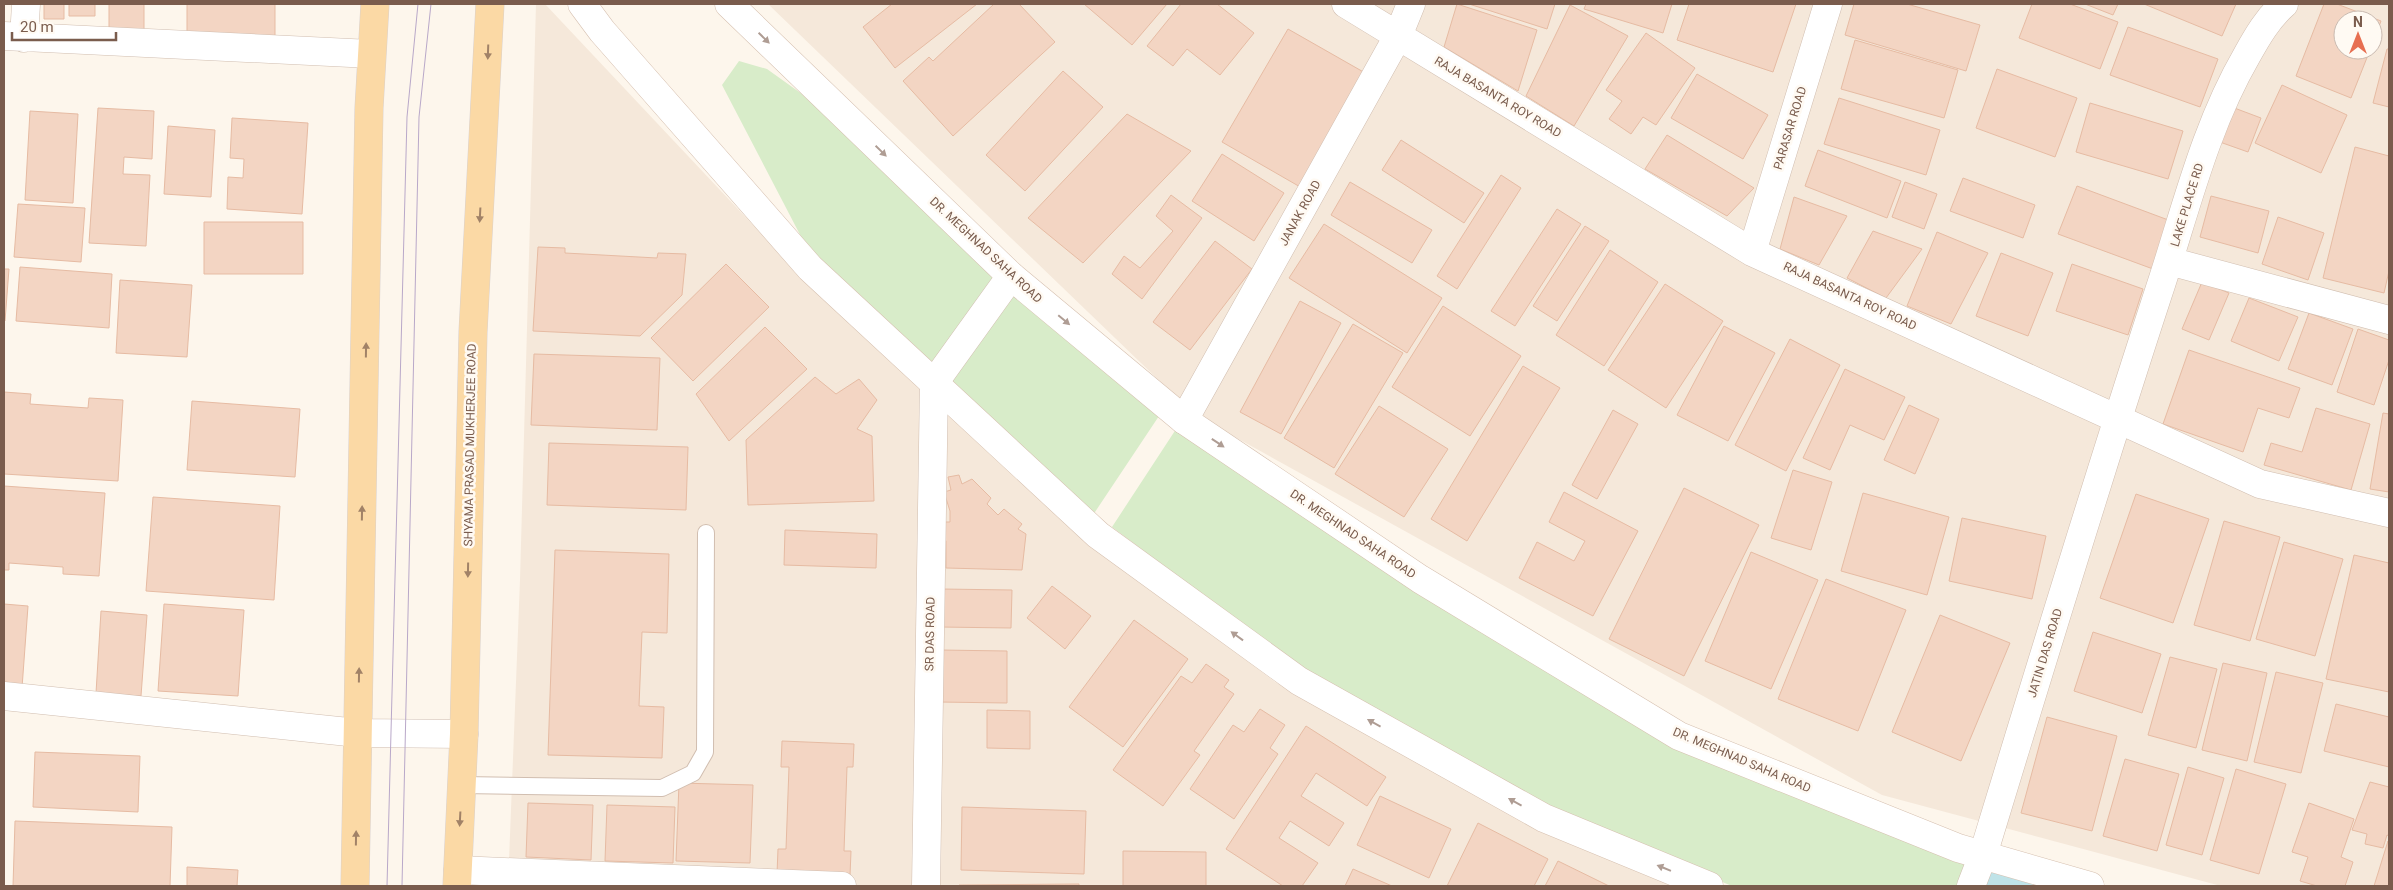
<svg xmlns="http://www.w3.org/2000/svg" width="2393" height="890" font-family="Roboto,sans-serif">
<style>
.residential{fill:#f5e8da;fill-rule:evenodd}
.green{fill:#d8ecc9}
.water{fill:#bfe3e8;stroke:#a5d3da}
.building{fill:#f3d5c3;stroke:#e6bba3}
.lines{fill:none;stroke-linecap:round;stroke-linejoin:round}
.lane-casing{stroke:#d1beb0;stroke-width:18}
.street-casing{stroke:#d1beb0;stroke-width:29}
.secondary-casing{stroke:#d6c0b0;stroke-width:29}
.primary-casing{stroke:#dad1cd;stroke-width:29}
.lane{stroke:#fff;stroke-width:16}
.street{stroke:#fff;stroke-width:28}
.secondary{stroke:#fff;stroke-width:28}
.primary{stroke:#fbd9a5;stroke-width:28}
.tram{stroke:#b9a8c9;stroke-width:1}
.oneway{fill:#af9d94}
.oneway2{fill:#a18267}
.labels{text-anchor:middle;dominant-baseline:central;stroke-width:5;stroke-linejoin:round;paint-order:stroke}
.street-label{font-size:12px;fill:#7a5c4d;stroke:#fffaf3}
</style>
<rect width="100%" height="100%" fill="#fdf6ec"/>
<path class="residential" d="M536 4H545L798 273 1079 534 1275 682 1528 821 1680 886H508L520 580Z
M768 4H2389V886H2221L1882 795 1195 415ZM2343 20H2373V50H2343Z"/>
<path class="green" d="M739 61 767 69 855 132 1165 407 1093 515 808 250 722 85Z
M1182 420 1669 739 1971 861 1962 886H1732L1545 809 1304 672 1112 527Z"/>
<path class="water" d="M1987 868 2052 886H1980Z"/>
<path class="building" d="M44 4H64V19H44Z
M69 4H95V16H69Z
M109 4H144V36H109Z
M187 4H275V44H187Z
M892 4H977L895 68 863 27Z
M994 4H1019L1055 42 953 136 903 81 929 57 933 61Z
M1084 4H1167L1132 45Z
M1181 4H1217L1254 33 1220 75 1187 49 1173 66 1147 46Z
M1457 4 1537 30 1518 91 1444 47Z
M1469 4H1555L1547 29Z
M1586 4H1672L1663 33 1584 9Z
M1689 4H1796L1773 72 1677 40Z
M1854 4H1907L1980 25 1966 71 1845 35Z
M2032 4H2070L2118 22 2100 69 2019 38Z
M2085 4H2118L2113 15Z
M2144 4H2236L2222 36Z
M2324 4H2337L2381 21 2373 42V20H2343V50H2370L2351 98 2296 76Z
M1570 5 1628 36 1574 126 1526 96Z
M2128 27 2218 59 2200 107 2110 75Z
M1288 29 1367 74 1302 188 1222 142Z
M1646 33 1695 68 1656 125 1643 117 1631 134 1609 119 1622 101 1606 90Z
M1855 40 1958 70 1944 118 1841 89Z
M2387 49H2389V107L2373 103Z
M1997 69 2077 98 2055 157 1976 128Z
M1063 71 1103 107 1025 191 986 155Z
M1697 74 1768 115 1743 159 1671 118Z
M2282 85 2347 115 2321 173 2255 143Z
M1839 98 1940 130 1926 175 1824 144Z
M2090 103 2183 131 2168 179 2076 152Z
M2229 106 2261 118 2248 152 2217 141Z
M98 108 154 111 152 159 124 157 123 174 150 175 146 246 89 243Z
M30 111 78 114 73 203 25 200Z
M1127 114 1191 151 1083 263 1028 218Z
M232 118 308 123 302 214 227 209 228 177 243 178 244 159 230 158Z
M168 126 215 130 211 197 164 194Z
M1667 135 1754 188 1727 216 1645 169Z
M1401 140 1484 193 1464 223 1382 170Z
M2355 147 2389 156V271L2384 293 2323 278Z
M1818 150 1901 181 1887 218 1805 186Z
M1222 154 1284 193 1254 241 1192 201Z
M1501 175 1521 188 1457 289 1437 276Z
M1963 178 2035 205 2023 238 1950 211Z
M1350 182 1432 230 1412 263 1331 215Z
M1905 182 1937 194 1924 229 1892 217Z
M2077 186 2171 221 2153 269 2058 234Z
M1171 195 1202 218 1142 299 1112 274 1124 256 1140 268 1173 231 1156 216Z
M2211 196 2269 211 2258 253 2200 237Z
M1794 197 1847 216 1819 265 1780 249Z
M18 204 85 208 81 262 14 257Z
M1557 209 1581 224 1515 326 1491 311Z
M2278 217 2324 233 2308 280 2262 264Z
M204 222H303V274H204Z
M1324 224 1442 298 1407 353 1289 278Z
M1585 226 1609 241 1557 321 1533 306Z
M1873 231 1922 249 1886 298 1847 278Z
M1937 232 1988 253 1951 324 1907 306Z
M1215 241 1252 269 1190 350 1153 322Z
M538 247 565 248V253L657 258 658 253 686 254 682 295 640 336 533 331Z
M1610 250 1658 282 1604 366 1556 335Z
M2001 253 2053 273 2028 336 1976 316Z
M726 264 769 307 693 381 651 338Z
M2072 264 2143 289 2128 335 2056 311Z
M20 267 112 274 109 328 16 321Z
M4 269H9L5 321H4Z
M120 280 192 285 187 357 116 353Z
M2202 282 2229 293 2209 340 2182 329Z
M1665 284 1723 321 1666 408 1608 370Z
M2249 298 2298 317 2279 361 2231 341Z
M1300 301 1341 323 1281 434 1240 412Z
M1443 306 1521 356 1470 436 1392 387Z
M2309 313 2353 329 2332 385 2288 369Z
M1353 324 1403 353 1334 468 1284 438Z
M1724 326 1775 353 1728 441 1677 415Z
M765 327 807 369 729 441 696 394Z
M2358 329 2389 340V360L2374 405 2337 392Z
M1790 339 1840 365 1786 471 1735 445Z
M2189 350 2300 388 2289 418 2258 408 2243 452 2163 424Z
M534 354 660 358 657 430 531 425Z
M1523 366 1560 388 1467 541 1431 519Z
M1845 369 1905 397 1884 440 1850 425 1830 470 1803 458Z
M815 377 836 394 859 379 877 400 857 429 872 436 874 501 748 505 746 440Z
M4 392 31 394 30 404 88 408 89 398 123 400 118 481 4 474Z
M192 401 300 409 295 477 187 470Z
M1909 405 1939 419 1915 474 1884 460Z
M1379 406 1448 449 1404 517 1335 474Z
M2316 408 2370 424 2351 490 2264 465 2271 443 2302 452Z
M1613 410 1638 424 1597 499 1572 485Z
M2383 413 2389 414V492L2370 489Z
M549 443 688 447 686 510 547 505Z
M1793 470 1832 482 1811 550 1771 538Z
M959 475 962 484 972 479 991 498 987 504 998 515 1004 509 1022 524 1018 529 1026 534 1022 570 946 568V541L942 536 943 522H950V511L944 492 951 490 948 477Z
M4 486 105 493 99 576 63 574V567L9 563V570H4Z
M1684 488 1759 525 1684 676 1609 639Z
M1564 492 1638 531 1593 616 1519 578 1537 542 1574 561 1585 541 1549 522Z
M1863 493 1949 517 1927 595 1841 571Z
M2136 494 2209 519 2173 623 2100 598Z
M153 497 280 506 274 600 146 591Z
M1962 518 2046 536 2032 599 1949 581Z
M2224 521 2280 537 2250 641 2194 625Z
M785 530 877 534 876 568 784 565Z
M2284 542 2343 559 2315 656 2256 639Z
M555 550 669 554 667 633 642 632 639 706 664 707 662 758 548 755Z
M1751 552 1818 580 1771 689 1705 661Z
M2354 555 2389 563V692L2326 679Z
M1826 579 1906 610 1858 731 1778 699Z
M1052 586 1091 616 1065 649 1027 618Z
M941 589 1012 590 1011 628 940 627Z
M4 604 28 606 22 688 4 686Z
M164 604 244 610 238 696 158 691Z
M101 611 147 615 141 696 96 693Z
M1940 615 2010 643 1961 761 1892 732Z
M1134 620 1188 659 1123 747 1069 707Z
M2093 632 2161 654 2142 713 2074 691Z
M940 650 1007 651V703L939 702Z
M2170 657 2217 669 2196 748 2148 735Z
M2223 663 2267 673 2247 761 2202 750Z
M1206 664 1229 680 1224 687 1234 694 1194 751 1200 755 1163 806 1113 770 1181 676 1192 683Z
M2276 672 2323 683 2301 773 2254 762Z
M2336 704 2389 717V767L2324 751Z
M1260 709 1285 725 1270 748 1278 754 1234 819 1190 789 1233 725 1244 732Z
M987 710 1030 711V749L987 748Z
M2047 717 2117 736 2092 831 2021 813Z
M1306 726 1386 777 1367 806 1316 773 1301 796 1344 823 1329 846 1290 821 1279 838 1318 863 1302 886H1283L1226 849Z
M782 741 854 744 853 767H847L844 851H851L850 876 777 874 778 849H786L789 767H781Z
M35 752 140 756 138 812 33 807Z
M2125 759 2179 774 2157 851 2103 836Z
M2188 767 2224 778 2202 855 2166 845Z
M2236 769 2286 784 2259 874 2210 860Z
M2370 782 2389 787V836L2387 835 2383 848 2365 844 2367 834 2352 830Z
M679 783 753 785 750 863 676 861Z
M1380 796 1451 829 1429 878 1357 845Z
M528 803 593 805 591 860 526 857Z
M2309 803 2354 819 2341 857 2353 862 2345 886H2317L2300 881 2308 857 2292 852Z
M607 805 675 807 673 863 605 861Z
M962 807 1086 811 1084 874 961 870Z
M15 821 172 827 170 886H13Z
M1478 823 1548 859 1534 886H1447Z
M2388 841 2389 886H2374Z
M1123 851 1206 852V886H1123Z
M1558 861 1609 886H1545Z
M187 867 238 870 237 886H187Z
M1353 869 1392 886H1345Z
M1079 884V886H959V885Z"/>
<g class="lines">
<g class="lane-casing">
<path id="lane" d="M462 785 662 788 693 773 705 752 706 533"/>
</g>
<g class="street-casing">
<path id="street" d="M1346 4 1752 252 2260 484 2389 513
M4 36 371 54
M24 38 26 4
M1752 252 1828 4
M2169 261 2389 320
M1184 420 1398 36 1411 4
M4 696 358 733 464 734
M458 870 842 886
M926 886 934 383 1011 276
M1971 886 1983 855C2040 668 2097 480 2158 294 2185 213 2204 129 2247 55 2257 37 2268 18 2284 4"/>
</g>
<g class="secondary-casing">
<path id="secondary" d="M582 4 602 31 810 268 1098 535 1299 681 1544 818 1709 886
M729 4 1011 276 1184 420 1420 579 1679 736 1958 848 2090 886"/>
</g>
<g class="primary-casing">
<path id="primary" d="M355 886 369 108 375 4
M457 886 464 734 473 332 490 4"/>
</g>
<use href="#lane" class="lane"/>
<use href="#street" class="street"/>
<use href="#secondary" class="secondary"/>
<use href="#primary" class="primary"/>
<path class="tram" d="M387 886 407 117 418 4
M402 886 419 117 431 4"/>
</g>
<defs><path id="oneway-solid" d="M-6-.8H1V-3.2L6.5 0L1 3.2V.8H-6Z" transform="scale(1.25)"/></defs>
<g class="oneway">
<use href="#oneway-solid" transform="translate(764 38) rotate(44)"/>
<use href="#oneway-solid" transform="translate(881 151) rotate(44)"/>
<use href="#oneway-solid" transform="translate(1064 320) rotate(40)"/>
<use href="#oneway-solid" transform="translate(1218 443) rotate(34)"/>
<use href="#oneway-solid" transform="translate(1237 636) rotate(-144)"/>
<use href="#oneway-solid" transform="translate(1374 723) rotate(-151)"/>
<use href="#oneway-solid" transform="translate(1515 802) rotate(-151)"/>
<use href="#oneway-solid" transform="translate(1664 868) rotate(-158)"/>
</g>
<g class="oneway2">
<use href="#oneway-solid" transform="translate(488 52) rotate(92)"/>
<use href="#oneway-solid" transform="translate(480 215) rotate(93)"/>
<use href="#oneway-solid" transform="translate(366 350) rotate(-89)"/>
<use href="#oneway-solid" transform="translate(362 513) rotate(-89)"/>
<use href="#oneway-solid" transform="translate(468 570) rotate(91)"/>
<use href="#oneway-solid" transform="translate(359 675) rotate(-89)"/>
<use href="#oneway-solid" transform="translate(460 819) rotate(93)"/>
<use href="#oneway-solid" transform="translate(356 838) rotate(-89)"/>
</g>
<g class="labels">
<g class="street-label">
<text transform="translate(1498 97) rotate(31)">RAJA BASANTA ROY ROAD</text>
<text transform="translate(1790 128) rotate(-73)">PARASAR ROAD</text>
<text transform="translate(2187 205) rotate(-73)">LAKE PLACE RD</text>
<text transform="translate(1300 213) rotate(-61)">JANAK ROAD</text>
<text transform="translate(986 250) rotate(43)">DR. MEGHNAD SAHA ROAD</text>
<text transform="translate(1850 296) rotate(25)">RAJA BASANTA ROY ROAD</text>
<text transform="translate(470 445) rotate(-89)">SHYAMA PRASAD MUKHERJEE ROAD</text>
<text transform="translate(1353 534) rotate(34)">DR. MEGHNAD SAHA ROAD</text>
<text transform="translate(930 634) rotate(-89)">SR DAS ROAD</text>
<text transform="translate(2045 653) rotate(-73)">JATIN DAS ROAD</text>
<text transform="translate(1742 760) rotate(23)">DR. MEGHNAD SAHA ROAD</text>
</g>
</g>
<rect width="2393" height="890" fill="none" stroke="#7a5c4d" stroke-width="10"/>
<g transform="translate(2358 35)"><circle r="24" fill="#fffaf3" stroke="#cabbb1"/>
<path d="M0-4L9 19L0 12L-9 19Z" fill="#e76f51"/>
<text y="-8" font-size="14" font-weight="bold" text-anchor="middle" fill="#7a5c4d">N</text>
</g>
<path d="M12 32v8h104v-8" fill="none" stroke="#7a5c4d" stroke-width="2.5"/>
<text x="20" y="32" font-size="15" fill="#7a5c4d" stroke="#fffaf3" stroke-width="4" paint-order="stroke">20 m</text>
</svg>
